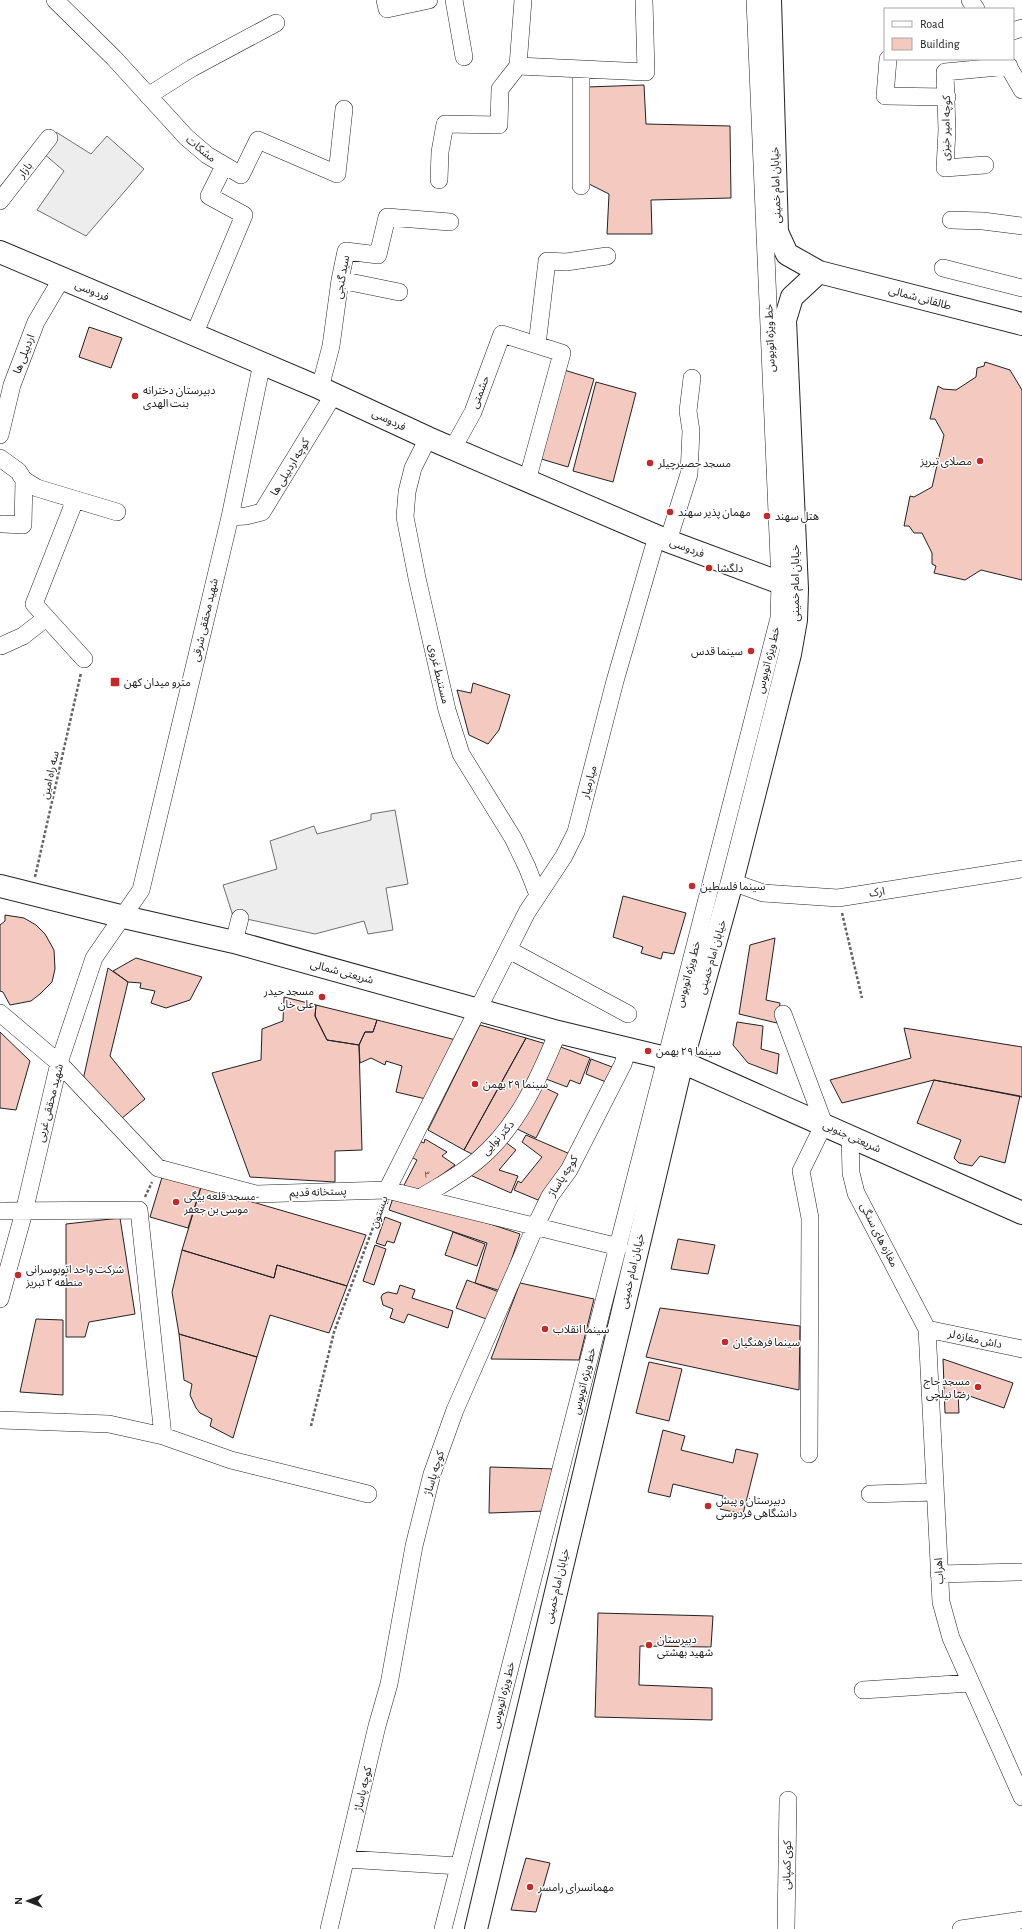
<svg xmlns="http://www.w3.org/2000/svg" width="1022" height="1929" font-family="'Alegreya Sans','Noto Sans Arabic',sans-serif">
<style>
.parking{fill:#ededed;stroke:#6f6f6f}
.building{fill:#f3c9c0;stroke:#222}
.lines{fill:none;stroke-linecap:round;stroke-linejoin:round}
.minor-casing{stroke:#222;stroke-width:18}
.major-casing{stroke:#222;stroke-width:24}
.path{stroke:#646464;stroke-width:2.5;stroke-dasharray:3 2;stroke-linecap:butt}
.minor{stroke:#fff;stroke-width:17}
.major{stroke:#fff;stroke-width:22}
.poi-dot{fill:#c62828;stroke:#fff;stroke-width:1.5}
.labels{text-anchor:middle;dominant-baseline:central;stroke-width:3;stroke-linejoin:round;paint-order:stroke}
.number-label{font-size:9px;fill:#564c4a}
.street-label{font-size:11px;fill:#222;stroke:#fff}
.poi-label{font-size:11px;fill:#222;stroke:#fff;text-anchor:start}
</style>
<rect width="100%" height="100%" fill="#fff"/>
<path class="parking" d="M56 132 91 154 107 136 144 169 86 236 37 210 64 171 43 153Z
M395 810 408 884 386 888 393 930 368 934 364 921 315 934 233 916 223 885 277 869 270 841 314 826 317 834 371 820V814Z"/>
<path class="building" d="M644 85 646 124 730 126 731 198 651 200 652 234H607L609 194 587 183V87Z
M89 327 122 338 111 368 79 357Z
M985 362 1010 370 1022 390V580L981 570 965 580 934 573 936 566 932 564V553L922 533H914L909 526H904L910 496 914 497 932 487 944 435 935 419H930L938 386 943 389 956 390 976 377 977 368 984 366Z
M564 370 594 379 568 467 538 458Z
M596 382 636 393 613 482 573 471Z
M473 683 510 695 499 730 488 744 469 735 457 690 471 693Z
M623 896 686 913 674 954 663 952 661 959 641 953 643 947 613 937Z
M5 915 24 918 36 925 45 934 54 950 55 969 52 982 40 994 31 1001 10 1005 3 992 0 991V925L5 921Z
M775 938 766 1000 780 1003 777 1023 739 1014 750 945Z
M136 958 202 977 190 1000 166 1008 151 1003 155 991 140 988 141 983 128 982 113 971Z
M108 968 128 982 110 1056 145 1099 121 1119 83 1080Z
M284 997 316 1005 315 1016 327 1040 359 1045 362 1150 335 1151V1182L250 1177 212 1073 261 1060 262 1029 283 1021Z
M316 1005 377 1020 373 1032H365L359 1045 327 1040 315 1016Z
M377 1020 456 1040 426 1099 396 1092 402 1066 386 1061 385 1065 371 1058 360 1063 359 1045 365 1032H373Z
M737 1022 763 1026 761 1049 779 1054 777 1074 748 1063 733 1045Z
M480 1025 526 1038 464 1150 428 1130Z
M904 1028 1022 1047V1097L934 1080 842 1103 830 1080 911 1058Z
M0 1032 30 1061 16 1110 0 1108Z
M526 1038 546 1044 509 1117 474 1155 464 1150Z
M558 1046 590 1058 580 1084 570 1080 567 1087 546 1079Z
M591 1059 612 1067 606 1082 586 1074Z
M934 1080 1020 1096 1005 1163 980 1156 972 1166 959 1163 954 1158 961 1140 917 1123Z
M539 1085 558 1094 536 1138 517 1129Z
M526 1135 570 1154 538 1200 514 1190 518 1181 521 1183 542 1157 522 1142Z
M425 1139 447 1152 442 1156 455 1165 420 1191 402 1189 417 1160 411 1157 419 1141 424 1143Z
M504 1141 516 1150 499 1170 518 1176 511 1193 470 1175Z
M163 1174 201 1187 188 1228 150 1217Z
M201 1187 366 1235 347 1286 277 1265 274 1278 182 1250Z
M395 1192 520 1234 501 1291 475 1283 487 1243 389 1210Z
M385 1217 401 1223 394 1243 387 1241 385 1246 376 1243Z
M120 1218 135 1314 89 1322 85 1337H66V1224Z
M453 1232 485 1244 477 1266 445 1255Z
M678 1239 715 1245 708 1274 671 1269Z
M375 1245 386 1249 374 1285 363 1281Z
M182 1250 274 1278 277 1265 347 1286 329 1333 270 1315 257 1357 179 1334 172 1292Z
M467 1280 499 1292 489 1320 456 1308Z
M520 1283 594 1299 579 1360 491 1359Z
M400 1285 415 1290 412 1298 453 1311 448 1328 408 1314 404 1323 390 1318 393 1309 383 1305 381 1297 383 1294 388 1292 397 1294Z
M660 1308 800 1326 799 1390 646 1357Z
M36 1319 63 1320V1395L20 1392Z
M179 1334 257 1357 233 1438 210 1426 212 1419 200 1413 196 1408 190 1395 192 1384 184 1380Z
M943 1359 1013 1383 1004 1408 958 1392 959 1413H945Z
M649 1362 682 1369 669 1421 636 1413Z
M663 1430 685 1436 681 1450 733 1463 736 1449 758 1454 743 1514 720 1509 723 1496 673 1484 670 1497 648 1492Z
M490 1467 556 1469 546 1511 489 1513Z
M598 1613 713 1616 711 1647 640 1646 639 1685 712 1688V1720L595 1717Z
M526 1858 550 1863 536 1912 511 1910Z"/>
<g class="lines">
<g class="minor-casing">
<path id="minor" d="M55 0 114 58 186 137 207 155 241 175 258 140 337 174 344 109
M385 0 387 9 429 0
M454 0 464 57
M970 0 976 9
M1013 31 1022 28
M888 59 885 96 947 97
M1004 59 1022 90
M518 66 646 72 644 0
M518 66 523 0
M581 69V186
M148 96 192 68 276 23
M985 165 945 168 947 130 945 72 1009 66
M439 180 440 152 445 124 499 125 500 89 518 66
M0 201 49 138
M951 220 983 221 1022 226
M943 268 1022 288
M340 280 399 292
M194 335 244 215 209 196 224 166
M537 345 547 261 566 262 607 256
M320 388 331 346 340 280 346 251 378 255 387 217 450 222
M0 435 12 385 36 322 62 278
M428 438 413 468 407 492 405 517 417 578 447 710 461 754 513 838 527 867 538 895
M453 448 473 412 502 334 562 353 527 481
M0 458 18 471 24 480 37 488 117 512
M75 500 34 604 84 659
M230 517 246 516 262 512 334 394
M3 524 23 525 24 480
M668 541 689 474 691 431 688 411 692 378
M1 646 23 636 46 618
M732 882 763 893 838 898 1022 869
M234 942 240 918
M509 950 628 1014
M0 1013 59 1063 158 1168 256 1194 387 1190 619 1247
M783 1014 824 1124 801 1171 810 1218 809 1454
M850 1136 851 1173 856 1193 927 1329 941 1602 951 1638 1022 1797
M387 1190 527 912 564 856 576 832 615 681 657 536
M420 1198C439 1186 462 1174 479 1159 518 1126 539 1078 558 1032
M0 1211 139 1210 163 1436
M0 1299 24 1212 59 1063 94 958 141 890 230 517 262 363
M927 1329 1022 1349
M0 1420 109 1424 163 1436 231 1460 368 1494
M870 1494 935 1492
M939 1574 1020 1572
M863 1690 971 1683
M346 1859 459 1866
M329 1929 377 1726 389 1684 414 1546 432 1474 455 1410 536 1225 550 1196 569 1170 623 1064 628 1048
M443 1929 779 618 780 583 755 0
M786 1929 788 1800
M961 1929 1022 1920"/>
</g>
<g class="major-casing">
<path id="major" d="M770 0 777 232 787 254 819 272 1022 324
M0 252 320 388 428 438 668 541 797 589
M0 886 124 917 234 942 558 1032 682 1062 1022 1213
M476 1929 682 1062 732 882 790 654 796 620 797 589 785 320 792 297 819 272"/>
</g>
<path class="path" d="M35 877 81 673
M842 913 862 998
M145 1197 152 1182
M311 1426 334 1332 381 1206"/>
<use href="#minor" class="minor"/>
<use href="#major" class="major"/>
</g>
<g class="poi-dot">
<circle cx="135" cy="396" r="4"/>
<circle cx="980" cy="461" r="4"/>
<circle cx="650" cy="463" r="4"/>
<circle cx="670" cy="512" r="4"/>
<circle cx="767" cy="516" r="4"/>
<circle cx="709" cy="568" r="4"/>
<circle cx="751" cy="651" r="4"/>
<rect x="110" y="677" width="10" height="10" rx="2"/>
<circle cx="692" cy="886" r="4"/>
<circle cx="322" cy="997" r="4"/>
<circle cx="648" cy="1051" r="4"/>
<circle cx="475" cy="1084" r="4"/>
<circle cx="176" cy="1202" r="4"/>
<circle cx="18" cy="1275" r="4"/>
<circle cx="545" cy="1329" r="4"/>
<circle cx="725" cy="1342" r="4"/>
<circle cx="978" cy="1387" r="4"/>
<circle cx="708" cy="1506" r="4"/>
<circle cx="649" cy="1645" r="4"/>
<circle cx="530" cy="1887" r="4"/>
</g>
<g class="labels">
<g class="number-label">
<text x="427" y="1175">۳</text>
</g>
<g class="street-label">
<text transform="translate(946 128) rotate(-89)">کوچه امیر خیزی</text>
<text transform="translate(201 149) rotate(39)">مشکات</text>
<text transform="translate(25 170) rotate(-52)">بازار</text>
<text transform="translate(776 185) rotate(-92)">خیابان امام خمینی</text>
<text transform="translate(342 277) rotate(-80)">سید گنجی</text>
<text transform="translate(92 291) rotate(23)">فردوسی</text>
<text transform="translate(920 298) rotate(15)">طالقانی شمالی</text>
<text transform="translate(770 338) rotate(-92)">خط ویژه اتوبوس</text>
<text transform="translate(24 354) rotate(-69)">اردبیلی ها</text>
<text transform="translate(480 392) rotate(-69)">حشمتی</text>
<text transform="translate(389 420) rotate(25)">فردوسی</text>
<text transform="translate(290 467) rotate(-59)">کوچه اردبیلی ها</text>
<text transform="translate(687 548) rotate(21)">فردوسی</text>
<text transform="translate(795 583) rotate(-90)">خیابان امام خمینی</text>
<text transform="translate(205 620) rotate(-77)">شهید محققی شرقی</text>
<text transform="translate(768 660) rotate(-76)">خط ویژه اتوبوس</text>
<text transform="translate(439 674) rotate(77)">مستنبط غروی</text>
<text transform="translate(50 775) rotate(-77)">سه راه امین</text>
<text transform="translate(589 782) rotate(-75)">میارمیار</text>
<text transform="translate(877 892) rotate(-9)">ارک</text>
<text transform="translate(712 957) rotate(-74)">خیابان امام خمینی</text>
<text transform="translate(342 972) rotate(15)">شریعتی شمالی</text>
<text transform="translate(688 974) rotate(-75)">خط ویژه اتوبوس</text>
<text transform="translate(50 1103) rotate(-76)">شهید محققی غربی</text>
<text transform="translate(852 1137) rotate(24)">شریعتی جنوبی</text>
<text transform="translate(498 1138) rotate(-48)">دکتر نوایی</text>
<text transform="translate(563 1176) rotate(-58)">کوچه پاساژ</text>
<text transform="translate(318 1192) rotate(-2)">پستخانه قدیم</text>
<text transform="translate(379 1212) rotate(-70)">بیستون</text>
<text transform="translate(879 1235) rotate(63)">مغازه های سنگی</text>
<text transform="translate(632 1271) rotate(-77)">خیابان امام خمینی</text>
<text transform="translate(975 1339) rotate(12)">داش مغازه لر</text>
<text transform="translate(584 1381) rotate(-76)">خط ویژه اتوبوس</text>
<text transform="translate(434 1473) rotate(-73)">کوچه پاساژ</text>
<text transform="translate(939 1571) rotate(-93)">اهراب</text>
<text transform="translate(557 1586) rotate(-77)">خیابان امام خمینی</text>
<text transform="translate(503 1695) rotate(-76)">خط ویژه اتوبوس</text>
<text transform="translate(363 1789) rotate(-77)">کوچه پاساژ</text>
<text transform="translate(787 1865) rotate(-89)">کوی کمپانی</text>
</g>
<g class="poi-label">
<text x="143" y="390">دبیرستان دخترانه<tspan x="143" dy="13">بنت الهدی</tspan></text>
<text x="972" y="461" text-anchor="end">مصلای تبریز</text>
<text x="658" y="463">مسجد حصیرچیلر</text>
<text x="678" y="512">مهمان پذیر سهند</text>
<text x="775" y="516">هتل سهند</text>
<text x="717" y="568">دلگشا</text>
<text x="743" y="651" text-anchor="end">سینما قدس</text>
<text x="124" y="682">مترو میدان کهن</text>
<text x="700" y="886">سینما فلسطین</text>
<text x="314" y="991" text-anchor="end">مسجد حیدر<tspan x="314" dy="13">علی خان</tspan></text>
<text x="656" y="1051">سینما ٢٩ بهمن</text>
<text x="483" y="1084">سینما ۲۹ بهمن</text>
<text x="184" y="1196">مسجد قلعه بیگی-<tspan x="184" dy="13">موسی بن جعفر</tspan></text>
<text x="26" y="1269">شرکت واحد اتوبوسرانی<tspan x="26" dy="13">منطقه ۲ تبریز</tspan></text>
<text x="553" y="1329">سینما انقلاب</text>
<text x="733" y="1342">سینما فرهنگیان</text>
<text x="970" y="1381" text-anchor="end">مسجد حاج<tspan x="970" dy="13">رضا نیلچی</tspan></text>
<text x="716" y="1500">دبیرستان و پیش<tspan x="716" dy="13">دانشگاهی فردوسی</tspan></text>
<text x="657" y="1639">دبیرستان<tspan x="657" dy="13">شهید بهشتی</tspan></text>
<text x="538" y="1887">مهمانسرای رامسر</text>
</g>
</g>
<rect x="884" y="8" width="130" height="52" fill="#ffffff" stroke="#a7a7a7"/>
<rect x="892" y="21" width="20" height="6" fill="#ffffff" stroke="#a7a7a7"/>
<text x="920" y="28" font-size="12" fill="#222222">Road</text>
<rect x="892" y="38" width="20" height="12" fill="#f3c9c0" stroke="#a7a7a7"/>
<text x="920" y="48" font-size="12" fill="#222222">Building</text>
<g transform="translate(28 1901) rotate(270)" stroke="#ffffff" stroke-width="3" paint-order="stroke">
<path d="M0-3L7 15L0 10L-7 15Z" fill="#222222"/>
<text y="-6" font-size="11" font-weight="bold" text-anchor="middle" fill="#222222">N</text>
</g>
</svg>
